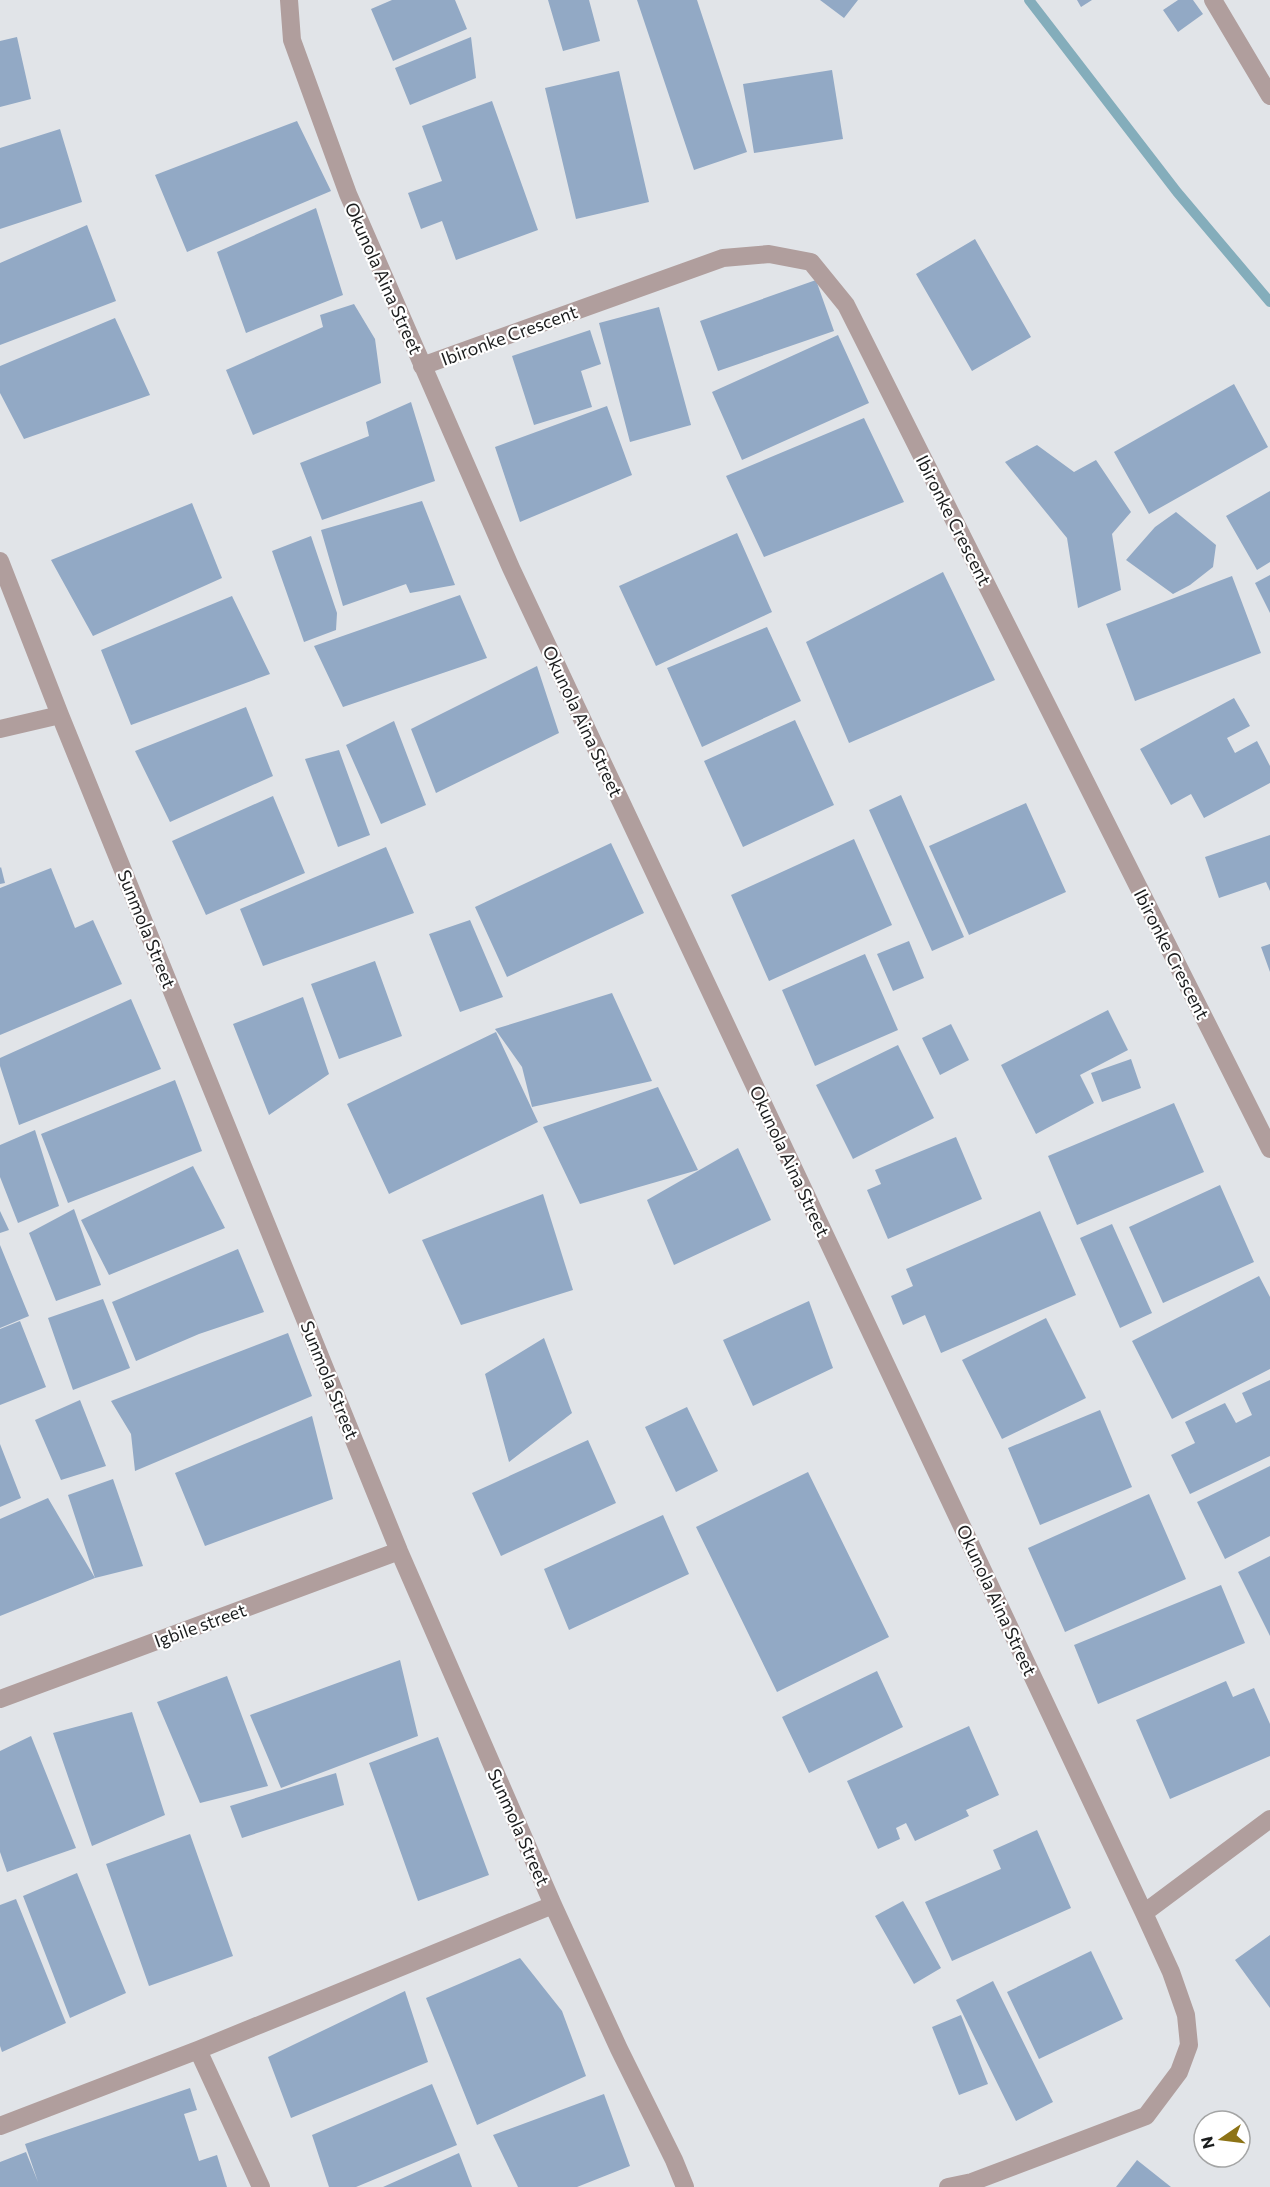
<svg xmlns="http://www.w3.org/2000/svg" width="1270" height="2187" font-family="Commissioner,sans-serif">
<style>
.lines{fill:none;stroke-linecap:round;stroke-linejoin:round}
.stream{stroke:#84adbb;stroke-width:10}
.building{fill:#92a9c5}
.minor{stroke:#b09e9d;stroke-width:18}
.labels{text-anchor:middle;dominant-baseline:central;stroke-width:4.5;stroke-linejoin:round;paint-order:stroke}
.street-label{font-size:18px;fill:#1b1d1e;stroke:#fff}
</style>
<rect width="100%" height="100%" fill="#e1e4e8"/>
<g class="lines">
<path class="stream" d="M1029 0 1177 192 1270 302"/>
</g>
<path class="building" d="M392 0H455L467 29 393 61 371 9Z
M548 0H589L600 41 563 51Z
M637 0H697L747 152 694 170Z
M820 0H858L844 18Z
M1077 0H1092L1081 7Z
M1178 0H1193L1203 14 1178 32 1163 10Z
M17 37 31 99 0 107V41Z
M471 37 476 78 410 105 395 68Z
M832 70 843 139 754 153 743 84Z
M619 71 649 202 576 219 545 88Z
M492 101 538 230 456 260 442 221 421 229 408 193 442 181 422 126Z
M297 121 331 191 187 252 155 175Z
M60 129 82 202 0 229V148Z
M316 208 343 295 246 333 217 252Z
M87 225 116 301 0 345V263Z
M975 239 1031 337 972 371 916 274Z
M816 280 834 331 718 371 700 321Z
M354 304 375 339 381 383 253 435 226 370 323 327 320 315Z
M659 307 691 425 630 442 599 323Z
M115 318 150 395 24 439 0 393V366Z
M590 330 601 364 581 371 592 407 534 425 512 356Z
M838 335 869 403 742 460 712 392Z
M1234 384 1268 447 1149 514 1114 452Z
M411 402 435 481 322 520 300 463 369 436 366 422Z
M607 406 632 475 520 522 495 447Z
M864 418 904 502 764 557 726 476Z
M1037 445 1074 472 1096 460 1131 512 1112 534 1121 590 1078 608 1067 538 1005 462Z
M1270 491V562L1257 570 1226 516Z
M422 501 455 585 410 593 406 584 343 606 321 530Z
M192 503 222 578 93 636 51 560Z
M1176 512 1216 545 1213 567 1190 585 1173 594 1126 560 1155 527Z
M737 533 772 612 656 666 619 586Z
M311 536 337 613 336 630 304 642 272 551Z
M943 572 995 680 849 743 806 642Z
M1270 575V613L1255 583Z
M1232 576 1261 653 1135 701 1106 624Z
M460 595 487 658 343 707 314 646Z
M232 596 270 674 131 725 101 650Z
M767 627 801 701 702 747 667 668Z
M537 666 559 733 436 793 411 729Z
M1234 698 1250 726 1227 738 1235 753 1257 741 1270 766V783L1204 818 1191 794 1171 805 1140 749Z
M246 707 273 776 170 822 135 751Z
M795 720 834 805 743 847 704 761Z
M394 721 426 805 381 824 346 745Z
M339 750 370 835 338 847 305 759Z
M901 795 964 937 932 951 869 810Z
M273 796 305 873 206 915 172 841Z
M1026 803 1066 892 969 935 929 846Z
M1270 835V891L1266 882 1219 898 1205 857Z
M854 839 892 925 769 981 731 895Z
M611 843 644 913 507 977 475 907Z
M386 847 414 913 263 966 240 909Z
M1 867 5 883 0 884V868Z
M51 868 75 928 93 920 122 984 0 1035V888Z
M470 920 503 997 460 1012 429 934Z
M909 941 924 978 893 991 877 954Z
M1270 944V972L1261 947Z
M865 954 898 1030 815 1066 782 990Z
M375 961 402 1036 339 1059 311 984Z
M612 993 652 1081 532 1107 522 1067 495 1029Z
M303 997 329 1074 269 1115 233 1024Z
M131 999 161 1069 19 1125 0 1066V1058Z
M1108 1010 1128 1050 1080 1075 1094 1103 1036 1134 1001 1065Z
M951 1024 969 1060 940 1075 922 1038Z
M496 1032 538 1122 389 1194 347 1104Z
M898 1045 934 1118 853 1159 816 1085Z
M1131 1059 1141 1088 1102 1102 1091 1073Z
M175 1080 202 1151 68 1203 41 1134Z
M658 1087 698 1170 580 1204 543 1127Z
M1174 1103 1204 1172 1077 1225 1048 1156Z
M35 1130 59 1206 18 1223 0 1177V1145Z
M956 1137 982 1199 888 1239 867 1190 881 1184 875 1170Z
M738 1148 771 1220 674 1265 647 1200Z
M193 1166 225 1228 109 1275 81 1220Z
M1220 1185 1254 1262 1163 1303 1129 1227Z
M543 1194 573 1290 461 1325 422 1240Z
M74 1209 101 1285 56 1301 29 1233Z
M0 1211 9 1230 0 1233Z
M1040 1211 1076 1295 941 1353 925 1315 903 1325 891 1296 913 1286 906 1269Z
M1112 1224 1152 1313 1120 1328 1080 1238Z
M0 1245 29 1316 0 1328Z
M238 1249 264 1312 199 1334 136 1361 112 1302Z
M1259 1276 1270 1297V1369L1172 1419 1132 1341Z
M103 1299 130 1368 73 1390 48 1318Z
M809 1301 833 1368 753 1406 723 1340Z
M1046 1318 1086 1398 1002 1439 962 1360Z
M20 1321 46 1387 0 1405V1329Z
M288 1333 312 1396 135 1471 131 1434 111 1401Z
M544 1338 572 1413 509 1462 485 1374Z
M1270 1380V1456L1190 1494 1171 1455 1195 1443 1185 1422 1225 1403 1236 1423 1252 1415 1242 1393Z
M80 1400 106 1466 61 1480 35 1420Z
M687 1407 718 1471 676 1492 645 1427Z
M1100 1410 1132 1487 1040 1525 1008 1448Z
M312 1416 333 1499 205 1546 175 1473Z
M588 1440 616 1503 501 1556 472 1493Z
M0 1444 21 1498 0 1507Z
M1270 1466V1536L1225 1559 1197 1502Z
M808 1472 889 1637 777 1692 696 1527Z
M113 1479 143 1566 95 1578 68 1495Z
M1149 1494 1186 1579 1065 1632 1028 1548Z
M48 1498 95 1578 0 1616V1519Z
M663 1515 689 1574 569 1630 544 1569Z
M1270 1556V1636L1238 1572Z
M1221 1585 1245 1643 1098 1704 1074 1645Z
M400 1660 418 1736 281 1788 250 1715Z
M877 1671 903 1727 809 1773 782 1717Z
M227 1676 268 1786 200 1803 157 1702Z
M1226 1681 1233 1697 1254 1688 1270 1724V1756L1170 1799 1136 1720Z
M132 1712 165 1815 92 1846 53 1733Z
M969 1726 999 1795 966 1810 969 1816 915 1841 906 1823 896 1828 900 1839 878 1849 847 1781Z
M31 1736 76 1848 7 1872 0 1852V1751Z
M438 1737 489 1875 418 1901 369 1763Z
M336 1773 344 1805 242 1838 230 1806Z
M1037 1830 1071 1908 952 1961 925 1902 1001 1869 993 1850Z
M190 1834 233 1956 149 1986 106 1864Z
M77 1873 126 1993 70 2018 23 1896Z
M16 1899 66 2023 2 2052 0 2046V1905Z
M903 1901 941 1968 914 1984 875 1916Z
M1270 1935V2008L1235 1960Z
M1091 1951 1123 2019 1039 2059 1007 1992Z
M520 1958 562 2011 586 2076 477 2125 426 1998Z
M993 1981 1053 2102 1016 2121 956 2000Z
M405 1991 428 2062 291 2118 268 2057Z
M961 2015 988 2084 959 2095 932 2027Z
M432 2084 457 2145 356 2187H329L312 2135Z
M190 2088 197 2110 184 2114 199 2161 217 2155 227 2187H0V2162L26 2152 38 2182 25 2144Z
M604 2094 630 2166 577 2187H518L493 2135Z
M459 2153 472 2187H383Z
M1137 2160 1171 2187H1116Z"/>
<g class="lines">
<path class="minor" d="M289 0 292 40 348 194 511 568 1144 1913 1171 1972 1186 2015 1189 2045 1179 2072 1146 2116 972 2182 948 2187
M1213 0 1270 96
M422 366 723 258 769 254 811 262 846 305 1270 1149
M0 561 60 715 399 1551 553 1905 619 2049 674 2160 685 2187
M0 729 60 715
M0 1699 399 1551
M1144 1913 1270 1819
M198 2050 261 2187
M0 2126 198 2050 553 1905"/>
</g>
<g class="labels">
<g class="street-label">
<text transform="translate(384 278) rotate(66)">Okunola Aina Street</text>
<text transform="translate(509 335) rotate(-20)">Ibironke Crescent</text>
<text transform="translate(954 520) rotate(63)">Ibironke Crescent</text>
<text transform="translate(583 721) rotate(65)">Okunola Aina Street</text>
<text transform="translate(147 929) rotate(68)">Sunmola Street</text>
<text transform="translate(1172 954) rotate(63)">Ibironke Crescent</text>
<text transform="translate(790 1161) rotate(65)">Okunola Aina Street</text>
<text transform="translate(330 1380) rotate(68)">Sunmola Street</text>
<text transform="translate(997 1600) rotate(65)">Okunola Aina Street</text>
<text transform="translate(200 1625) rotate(-20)">Igbile street</text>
<text transform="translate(519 1827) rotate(66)">Sunmola Street</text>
</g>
</g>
<g transform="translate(1222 2139) rotate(256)"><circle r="28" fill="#ffffff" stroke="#a4a5a5" stroke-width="1.5"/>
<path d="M0-4.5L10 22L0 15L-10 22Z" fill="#8d7316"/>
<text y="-9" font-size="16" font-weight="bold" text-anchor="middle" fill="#1b1d1e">N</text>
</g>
</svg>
